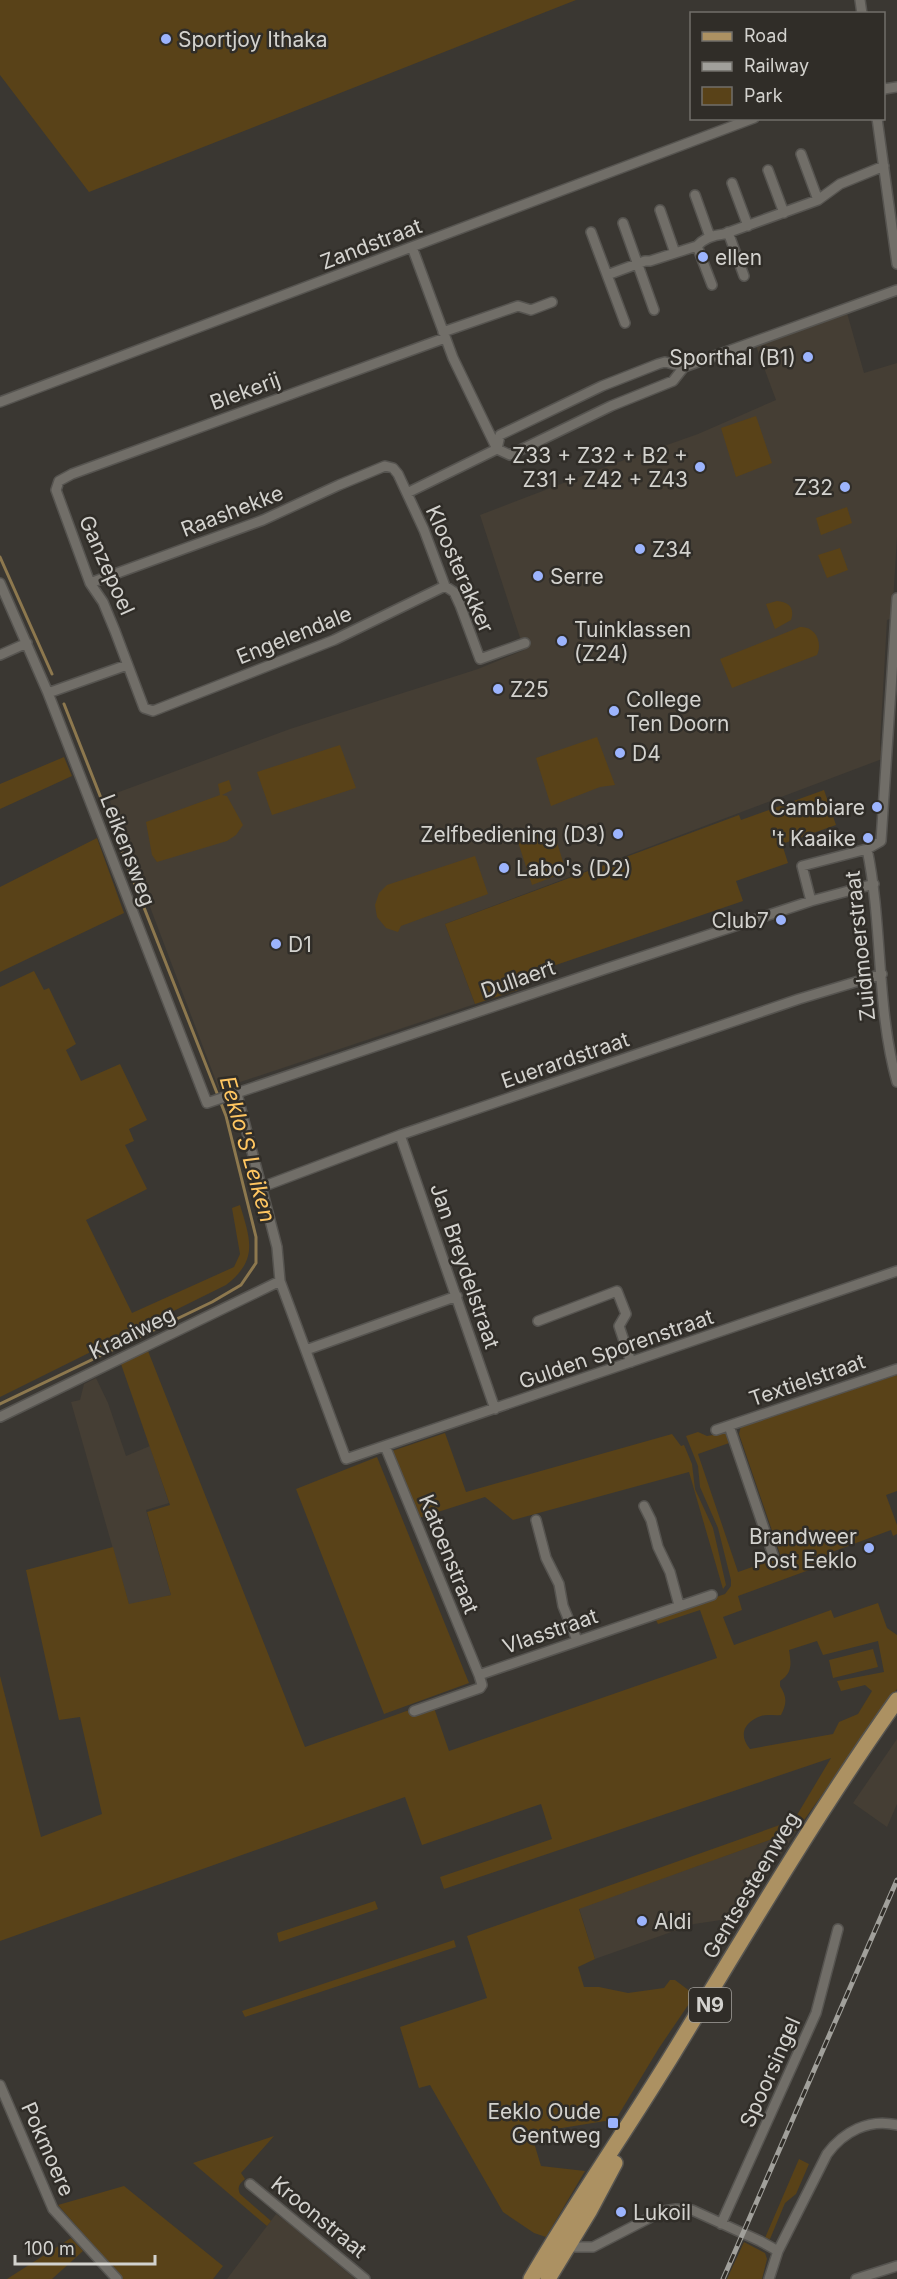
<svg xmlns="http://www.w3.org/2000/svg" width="897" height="2279" font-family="Inter,sans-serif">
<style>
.built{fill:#453e34}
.green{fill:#594218;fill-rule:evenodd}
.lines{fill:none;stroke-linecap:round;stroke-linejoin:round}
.stream{stroke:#8d784e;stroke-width:3}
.minor-casing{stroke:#565450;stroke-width:12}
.primary-casing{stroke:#565450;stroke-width:18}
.minor{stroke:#716e68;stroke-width:9}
.primary{stroke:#ac9162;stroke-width:15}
.rail-casing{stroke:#a1a09b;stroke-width:5}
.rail{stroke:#302d28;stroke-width:3;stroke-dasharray:9;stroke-linecap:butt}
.poi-dot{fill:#9cb4fd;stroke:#302d28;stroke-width:2}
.labels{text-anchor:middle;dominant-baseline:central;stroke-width:5;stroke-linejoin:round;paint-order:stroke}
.shield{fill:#302d28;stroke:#a2a09c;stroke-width:1.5}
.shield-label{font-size:20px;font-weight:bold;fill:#d3d2ce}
.poi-label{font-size:21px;fill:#d3d2ce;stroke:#302d28;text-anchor:start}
.street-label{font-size:21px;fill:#d3d2ce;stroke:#302d28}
.water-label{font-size:22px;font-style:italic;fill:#ffc661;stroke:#302d28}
</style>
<rect width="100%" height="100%" fill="#3a3732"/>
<path class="built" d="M847 313 864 373 897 363V537L892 618 887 620 880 743 882 759 445 924 475 1004 219 1089 108 796 290 729 478 669 524 650 480 515 616 463 698 434 776 400 756 346Z
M96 1378 108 1403 126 1456 150 1446 169 1503 146 1510 171 1595 136 1604 129 1605 71 1402 80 1400 84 1384Z
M897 1739V1804L887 1827 853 1803Z
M797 1830 732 1928 721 1920 694 1924 595 1959 579 1908Z
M276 2214 290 2224 355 2279H227Z"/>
<path class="green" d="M0 0H576L89 192 0 75Z
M756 416 772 463 736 477 721 428Z
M847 507 852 523 821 535 816 518Z
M840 548 848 570 827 578 818 555Z
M777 601C789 602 795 608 791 620L775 629 766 604Z
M800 627C815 626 823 642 817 655L732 688 720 659Z
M597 737 615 785 600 787 551 806 536 758Z
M340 745 356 788 272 815 257 772Z
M64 757 72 776 0 809V784Z
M229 780 232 790 222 795 227 796 243 825 236 835 227 841 157 862 152 855 146 822 220 795 218 784Z
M824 790 836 825 782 844 788 863 736 881 743 901 515 979 518 990 475 1004 445 924 739 815 741 820Z
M545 832 556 839 564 865 558 875 532 885 518 842 521 839Z
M97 838 124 913 0 972V887Z
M475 856 488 894 401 926 398 932 386 928 377 917 375 905 379 893 387 885Z
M34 971 44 990 49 988 76 1044 66 1050 81 1081 120 1064 147 1120 129 1129 134 1141 125 1145 147 1189 86 1220 132 1313 234 1267 240 1254 232 1208 240 1205C251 1241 258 1260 226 1285L0 1397V987Z
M148 1351 305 1747 432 1702 449 1751 717 1658 700 1610 658 1624 655 1618 725 1594 731 1586V1580L718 1528 700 1487 698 1466 686 1436 698 1432 707 1436 725 1433 732 1442 698 1454 738 1572 781 1557 739 1434 741 1426 897 1375V1491L886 1495 897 1525V1534L893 1536 891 1530 832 1552 839 1559 738 1596 742 1610 723 1617 734 1645 831 1610 834 1618 878 1603 887 1628 897 1635V1689L797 1830 579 1909 595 1959 578 1967 584 1987H599L628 1993 664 1988 670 1980H675L695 1995 659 2048 613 2124 605 2121 531 2133 541 2166 585 2171 546 2237 534 2233 503 2212 430 2085 419 2088 400 2027 487 1998 467 1936 794 1820 831 1758 444 1889 440 1877 552 1839 541 1804 422 1845 405 1797 0 1941V1676L41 1837 102 1814 80 1717 59 1720 26 1570 113 1547 129 1604 171 1595 147 1512 170 1505 121 1364ZM817 1641 823 1655 878 1641 884 1672 837 1681 841 1691 865 1685 872 1691 858 1714 839 1722 833 1734 750 1749C738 1735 744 1722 761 1716 767 1714 774 1716 781 1715 787 1703 787 1697 780 1686V1681C793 1673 791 1663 789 1650Z
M445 1433 466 1492 672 1434 681 1446 684 1445 692 1464 695 1489 713 1528 726 1585 723 1589 689 1472 513 1520 485 1497 419 1518 392 1451Z
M377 1457 469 1683 384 1714 296 1489Z
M873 1649 878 1667 833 1678 829 1660Z
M375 1901 378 1909 279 1942 277 1933Z
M454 1940 456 1947 245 2017 242 2011Z
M274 2136 241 2173 245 2179C239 2184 237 2187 240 2194L271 2221 267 2226 193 2163Z
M799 2159 809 2164 796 2194 785 2203 770 2239 765 2238Z
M124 2186 223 2266 213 2279H123L58 2205Z
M71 2238 83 2251 52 2279H7Z
M744 2242 765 2253 767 2259 762 2279H727Z"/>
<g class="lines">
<path class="stream" d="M0 557 52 674
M0 1404 212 1302 241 1285 256 1263V1237L226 1116 64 704"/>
<g class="minor-casing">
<path id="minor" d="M860 0 862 14
M884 89 897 87
M877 118 897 264
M801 154 818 200 840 184 884 166
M768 170 784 213
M732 183 748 226
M695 195 710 237
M660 210 675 253
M623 223 654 310
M591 232 625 323
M728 232 744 276
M697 246 712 285
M412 247 453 358 497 449
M607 275 645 261H650L697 246C704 238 714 235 724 234L818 200
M443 332 518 306 531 310 552 302
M445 338 72 474 59 481 56 490 90 583 103 602 115 631 144 708 153 711 334 640 445 586
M0 402 754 118
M497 449 510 455 611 406 673 381 684 367 897 290
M497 449 500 435 602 386 658 364 665 362 684 367
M407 493 497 449
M0 583 48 693 207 1103 605 969 811 901 874 884
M90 583 263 520 339 485 385 466 393 468 398 474 424 530 445 586 454 592 460 605 480 659 525 643
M0 655 27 643
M48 693 127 665
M867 849C883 925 876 1008 897 1082
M811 901 802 866 867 849 881 841 897 598
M237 1094 277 1247 280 1281 346 1459 897 1271
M400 1135 495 1409
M262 1187 400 1135 799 999 882 974
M538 1321 617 1291 626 1314 619 1326 631 1362
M306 1350 457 1296
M0 1417 280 1281
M729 1426 773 1555
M716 1430 897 1369
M385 1446 479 1675
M644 1506 651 1520 658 1547 670 1572 679 1605
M536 1520 546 1558 559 1584 563 1606 577 1640
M414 1711 480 1688 482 1685 479 1675 712 1595
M0 2085 53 2209 117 2279
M250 2184 365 2279
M721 2224 816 2013 838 1929
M565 2247H593L663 2211 676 2209 692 2210 760 2241 778 2251
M769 2279 778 2251 827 2154C843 2132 869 2118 897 2125
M856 2279 897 2266"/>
</g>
<g class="primary-casing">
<path id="primary" d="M531 2279C576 2202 627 2129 674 2052 746 1934 816 1814 897 1700
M548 2279 590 2210 615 2163"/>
</g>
<use href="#minor" class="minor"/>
<use href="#primary" class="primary"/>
<g class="rail-casing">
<path id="rail" d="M723 2279 897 1880"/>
</g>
<use href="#rail" class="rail"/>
</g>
<g class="poi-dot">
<circle cx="166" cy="39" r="6"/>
<circle cx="703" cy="257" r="6"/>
<circle cx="808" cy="357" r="6"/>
<circle cx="700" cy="467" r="6"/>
<circle cx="845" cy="487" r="6"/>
<circle cx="640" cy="549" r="6"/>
<circle cx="538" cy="576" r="6"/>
<circle cx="562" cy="641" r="6"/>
<circle cx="498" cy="689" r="6"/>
<circle cx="614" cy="711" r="6"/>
<circle cx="620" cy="753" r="6"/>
<circle cx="877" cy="807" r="6"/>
<circle cx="618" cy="834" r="6"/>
<circle cx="868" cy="838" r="6"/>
<circle cx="504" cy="868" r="6"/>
<circle cx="781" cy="920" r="6"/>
<circle cx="276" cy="944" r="6"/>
<circle cx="869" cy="1548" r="6"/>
<circle cx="642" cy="1921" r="6"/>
<rect x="607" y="2117" width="12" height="12" rx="3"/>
<circle cx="621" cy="2212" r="6"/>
</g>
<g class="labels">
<rect class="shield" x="689" y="1988" width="42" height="34" rx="4.5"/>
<g class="shield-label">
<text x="710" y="2005">N9</text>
</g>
<g class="poi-label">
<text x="178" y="39">Sportjoy Ithaka</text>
<text x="715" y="257">ellen</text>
<text x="796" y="357" text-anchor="end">Sporthal (B1)</text>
<text x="688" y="455" text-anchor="end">Z33 + Z32 + B2 +<tspan x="688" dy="24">Z31 + Z42 + Z43</tspan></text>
<text x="833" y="487" text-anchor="end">Z32</text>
<text x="652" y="549">Z34</text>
<text x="550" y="576">Serre</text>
<text x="574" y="629">Tuinklassen<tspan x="574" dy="24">(Z24)</tspan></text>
<text x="510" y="689">Z25</text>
<text x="626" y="699">College<tspan x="626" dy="24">Ten Doorn</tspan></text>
<text x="632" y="753">D4</text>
<text x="865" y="807" text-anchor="end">Cambiare</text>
<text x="606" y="834" text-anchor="end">Zelfbediening (D3)</text>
<text x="856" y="838" text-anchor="end">'t Kaaike</text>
<text x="516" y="868">Labo's (D2)</text>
<text x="769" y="920" text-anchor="end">Club7</text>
<text x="288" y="944">D1</text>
<text x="857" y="1536" text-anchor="end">Brandweer<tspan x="857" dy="24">Post Eeklo</tspan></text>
<text x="654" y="1921">Aldi</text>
<text x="601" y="2111" text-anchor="end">Eeklo Oude<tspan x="601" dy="24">Gentweg</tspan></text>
<text x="633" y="2212">Lukoil</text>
</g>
<g class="street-label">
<text transform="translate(371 244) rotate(-21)">Zandstraat</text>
<text transform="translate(245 391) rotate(-20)">Blekerij</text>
<text transform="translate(232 511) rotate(-21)">Raashekke</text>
<text transform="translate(107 565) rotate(66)">Ganzepoel</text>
<text transform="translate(460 569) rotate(66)">Kloosterakker</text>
<text transform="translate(294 635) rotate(-22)">Engelendale</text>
<text transform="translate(128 850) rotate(69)">Leikensweg</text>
<text transform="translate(860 946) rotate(-96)">Zuidmoerstraat</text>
<text transform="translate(518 979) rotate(-19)">Dullaert</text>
<text transform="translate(565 1060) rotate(-19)">Euerardstraat</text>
<text transform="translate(465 1266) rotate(71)">Jan Breydelstraat</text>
<text transform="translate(132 1333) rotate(-26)">Kraaiweg</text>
<text transform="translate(616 1349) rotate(-19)">Gulden Sporenstraat</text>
<text transform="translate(807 1380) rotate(-19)">Textielstraat</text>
<text transform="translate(449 1554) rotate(68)">Katoenstraat</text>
<text transform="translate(550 1631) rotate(-19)">Vlasstraat</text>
<text transform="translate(751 1885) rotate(-59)">Gentsesteenweg</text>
<text transform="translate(770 2072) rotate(-66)">Spoorsingel</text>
<text transform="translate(48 2149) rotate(66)">Pokmoere</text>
<text transform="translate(319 2217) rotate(39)">Kroonstraat</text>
</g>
<g class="water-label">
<text transform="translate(248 1149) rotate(74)">Eeklo'S Leiken</text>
</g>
</g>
<rect x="690" y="12" width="195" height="108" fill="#302d28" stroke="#716f6a" stroke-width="1.5"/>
<rect x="702" y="32" width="30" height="9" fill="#ac9162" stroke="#716f6a" stroke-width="1.5"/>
<text x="744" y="42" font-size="18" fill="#d3d2ce">Road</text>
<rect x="702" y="62" width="30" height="9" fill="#a1a09b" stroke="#716f6a" stroke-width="1.5"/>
<text x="744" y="72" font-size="18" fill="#d3d2ce">Railway</text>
<rect x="702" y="87" width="30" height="18" fill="#594218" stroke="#716f6a" stroke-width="1.5"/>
<text x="744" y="102" font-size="18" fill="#d3d2ce">Park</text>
<path d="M15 2255v9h140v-9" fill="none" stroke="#d3d2ce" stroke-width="3"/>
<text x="24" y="2255" font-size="18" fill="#d3d2ce" stroke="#302d28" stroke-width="4.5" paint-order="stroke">100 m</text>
</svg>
